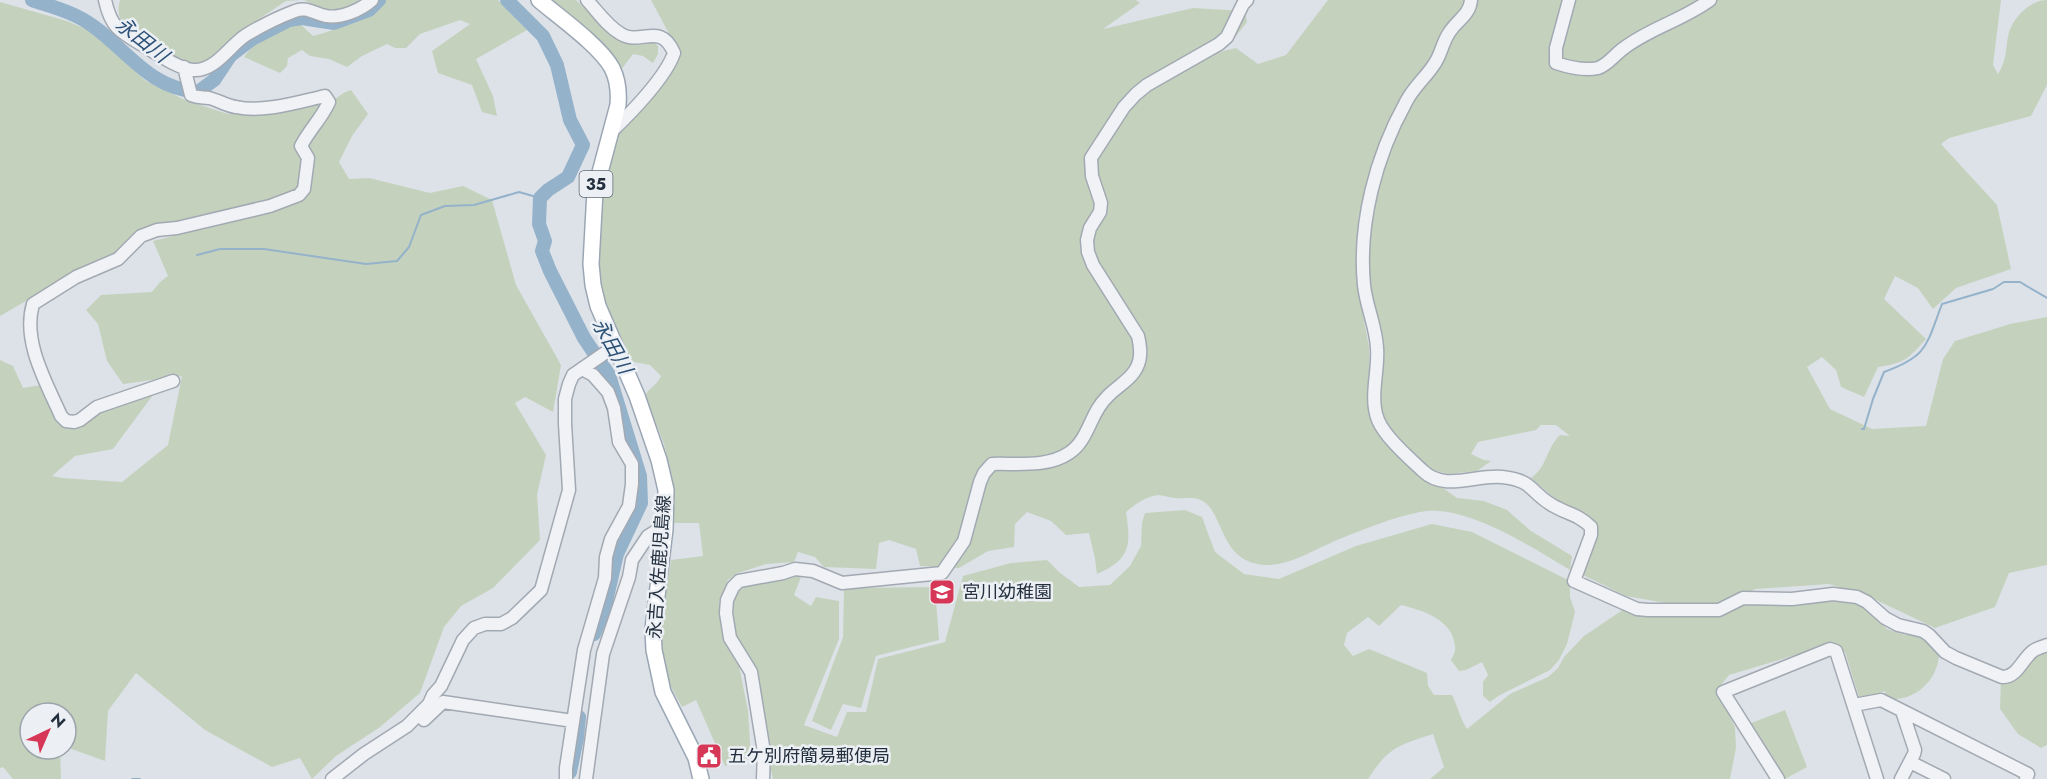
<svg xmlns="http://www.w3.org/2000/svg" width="2047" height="779" font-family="Jost,'Noto Sans JP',sans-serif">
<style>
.green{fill:#c4d2bd}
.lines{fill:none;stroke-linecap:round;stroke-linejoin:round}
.stream{stroke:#95b2cb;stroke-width:2}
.river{stroke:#95b2cb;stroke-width:14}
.minor-casing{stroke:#a2a9b2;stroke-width:15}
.major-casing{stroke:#9ba6b4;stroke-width:18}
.minor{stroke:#f0f2f6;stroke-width:12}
.major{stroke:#fff;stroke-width:15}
.labels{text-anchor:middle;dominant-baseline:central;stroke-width:5;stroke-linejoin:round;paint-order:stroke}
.shield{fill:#ecf0f5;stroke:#616a76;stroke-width:1.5}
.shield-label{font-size:16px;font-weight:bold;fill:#25303f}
.street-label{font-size:18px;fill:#25303f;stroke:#ecf0f5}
.poi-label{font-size:18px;fill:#25303f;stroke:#ecf0f5;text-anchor:start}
.water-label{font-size:20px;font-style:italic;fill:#2d5176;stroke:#ecf0f5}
</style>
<rect width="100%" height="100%" fill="#dde2e8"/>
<path class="green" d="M120 0H301L286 1 238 33 211 59 195 64C176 56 123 37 119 15 118 10 119 4 120 0Z
M304 0H363C340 16 327 11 304 0Z
M386 0H498L527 30 476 59 493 96 497 116 482 112 472 85 438 73 432 51 470 24 460 20 420 34 406 48H395L387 44 362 56 347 67 329 59 310 56 302 50 288 58 287 66 280 73 244 57C256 39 279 31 298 22L313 36C340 29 365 19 386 0Z
M546 0H576L608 31 651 40 658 46V54L653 63 643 56 633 54 621 70Z
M651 0H1136L1140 3 1103 29 1193 8 1245 11 1247 22 1236 36 1215 53 1236 48 1258 64 1286 55 1328 0H1467V3L1441 34 1437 50 1382 142 1358 219 1360 300 1369 347 1370 386 1373 422 1396 454 1457 498 1484 501 1507 510 1531 531 1572 556 1570 570C1533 548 1465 503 1420 512 1394 517 1367 528 1342 538 1321 546 1293 564 1270 565 1216 566 1226 507 1198 499 1191 497 1183 499 1176 498 1170 498 1163 495 1158 495 1147 496 1134 505 1126 512 1131 545 1131 559 1097 574L1095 559 1089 533 1066 535 1051 521 1027 512 1015 524 1014 547 988 551 959 568 920 566 916 549 889 540 879 543 876 569 824 567 815 557 798 552 794 562 766 564 738 573 728 580 719 602 739 666 748 711 751 758 725 766 696 700 682 707 664 674 658 645 671 560 703 556 699 523H674L673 483 664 444 645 396C650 386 656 387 661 376L650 365 629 361 606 307 601 289 597 254 604 177 615 137 675 66 680 54Z
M1477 0H2001L1993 65 1998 74C2008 58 2005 48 2009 32 2014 17 2030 0 2047 0V85L2031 116 1949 138 1941 144 1997 205 2011 269 1956 288 1933 309 1918 288 1895 276 1884 299 1926 339C1908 359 1905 363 1878 367L1864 397 1841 387 1836 370 1822 357 1807 367 1830 409 1872 429 1926 426 1943 359 1955 341 2010 324 2047 317V565L2009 573 1995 607 1935 628 1870 597 1829 584 1755 589 1725 607 1700 609 1626 596 1581 574 1593 523 1577 510 1560 503 1531 478C1548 466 1545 450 1560 435L1570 436 1556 425H1541L1536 430 1478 442 1471 454 1484 460 1491 461 1477 471 1448 474 1426 468 1395 436 1385 423 1381 409 1367 238 1375 199 1391 147 1410 104 1454 33 1473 13Z
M0 2 67 21 90 31 146 81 185 100 228 114H267L321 102 322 109 304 132V158L302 184 296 191 269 202 177 224 116 255 92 263 0 316Z
M351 90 368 114 352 136 339 162 349 179 369 178 430 193 463 186 492 200 516 285 561 365 553 412 525 397 515 403 546 455 537 495 540 540 493 588 461 606 444 627 420 693 380 727 336 756 312 779 300 758 272 767 205 730 136 673 108 711 105 761 66 747V713H30V749H60L61 779H13L3 767 0 768V360L13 366 23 388 41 385 61 424 80 425 99 411 153 395 113 449 75 456 52 476 62 478 122 482 168 445 182 376 123 384 107 361 98 324 86 310 101 295 152 292 160 282 168 276 153 241 271 212 302 198 310 191 314 157 306 144C318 125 329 96 351 90Z
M1185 510 1202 517 1215 552 1244 574 1279 579 1356 546 1432 524 1472 532 1570 581V597L1575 612 1567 644 1559 660 1550 670 1500 695 1490 702 1483 696V682L1488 675 1482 662 1466 670 1459 671 1451 660C1453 656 1456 651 1455 647 1454 620 1422 610 1401 605L1379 626 1368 617 1347 633 1344 645 1353 656 1369 649 1427 673 1428 686 1434 695H1452C1458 707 1460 718 1467 729L1510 694 1548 677 1558 668 1564 657 1584 636 1627 607 1717 614 1743 601 1823 598 1859 602 1887 629 1905 635 1918 633 1939 651C1940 679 1915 703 1886 699L1885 691 1860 700 1845 652 1832 644 1729 675 1717 690 1735 727 1736 748 1730 779H1430L1444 767 1433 734C1397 746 1389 747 1368 779H773L771 770 767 766 760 709 735 644 731 605 741 583 796 572 801 577 794 595 811 606 816 597 839 601V639L804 725 837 737 847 712H866L878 659 945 642 963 576 1011 563 1047 560 1059 572 1079 587 1110 585 1130 566 1141 546 1142 523 1145 513Z
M935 587 939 640 876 656 861 708 843 704 831 730 812 721 843 637 844 588Z
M2047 643V745L2041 748 2018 734 2000 709 2001 679Z
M1785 710 1807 767 1785 779H1781L1746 725Z"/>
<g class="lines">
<path class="stream" d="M197 255 220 249H264L366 264 397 261 409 247 421 215 445 206 474 205 519 192 540 198
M1862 429H1864L1873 399 1884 372C1928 356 1926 346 1942 304L1993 289 2004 282H2020L2047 298
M132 779H140"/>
<path class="river" d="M32 0C53 7 74 12 93 26 129 52 149 88 198 92L214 80 230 56 252 39 289 20 302 18 334 23 369 10 379 0
M507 0 543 36 557 65 570 120 583 145 568 177 548 190 540 198 539 224 545 241 542 251 550 271 584 338 609 375 640 476 641 503 617 554 604 610 594 634
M570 772 577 738 579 717"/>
<g class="minor-casing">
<path id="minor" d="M105 0C111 28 120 32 144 46 158 54 177 68 193 70 215 72 230 45 246 35 261 26 279 17 295 11 306 6 315 14 326 16 340 19 361 10 372 0
M587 0C597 11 607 26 621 34 640 46 661 21 674 53 666 77 630 114 611 132
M1471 0C1470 15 1456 21 1449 33 1442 43 1441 56 1433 66 1425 78 1413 88 1406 102 1376 156 1358 223 1364 285 1366 306 1376 326 1377 348 1379 371 1369 397 1378 420 1385 437 1409 458 1423 471 1445 492 1476 474 1502 477 1533 480 1530 492 1552 505 1567 514 1578 514 1591 527V535L1574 581 1637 609 1648 610H1719L1743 598 1792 599 1833 594 1857 597 1867 602 1885 618 1898 625 1923 631 1929 635 1945 652 1956 658 2002 677C2017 678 2022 659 2033 651 2037 648 2042 647 2047 645
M1569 0 1556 48V63C1568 67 1585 71 1598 68 1608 65 1615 54 1624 48 1650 28 1683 20 1710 0
M173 381 97 407 80 420 74 422 66 421 61 416C46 382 22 341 33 304L76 277 118 259 141 236 157 230 177 228 270 206 299 195 304 189 308 158 301 146C309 130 322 118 329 102L325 96C298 102 264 113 236 107 227 106 218 100 209 98 202 97 198 98 191 95L184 67
M1854 705 1881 700 2028 774 2026 779
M424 720 443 702 573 721
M1910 762 1944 779
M332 779 364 754 407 726 429 704 433 695 441 686 463 640 474 628 485 624H501L512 618 541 590 569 490 565 424V399L569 384 573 375 615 346
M566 779V768L584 650 605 578 606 557 611 539 629 506 632 484V464L619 442 614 408 608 392 593 375 582 369
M586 779 603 654 629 577 632 560 648 536 656 531 665 529
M763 779 764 752 751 672 730 638 726 613 727 600 733 587 739 581 783 573 795 569 813 571 842 583 942 573 964 541 980 482 984 473 992 464C1016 463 1047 468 1069 453 1089 440 1090 413 1107 397 1115 388 1127 382 1134 372 1142 361 1141 349 1138 336L1093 265 1088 252 1087 240 1090 228 1100 212 1101 203 1092 176 1091 158 1124 107 1136 94 1147 85 1219 44 1227 37 1243 4 1247 0
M1778 779 1723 692 1830 649 1836 651 1837 654 1877 779
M1901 779 1914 754 1915 750 1902 711"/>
</g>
<g class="major-casing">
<path id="major" d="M539 0C559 17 600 46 612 68 618 80 619 93 618 105L595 191 591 264 593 285 598 306 637 396 659 460 666 490 665 529 653 629 654 650 663 692 696 758 701 779"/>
</g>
<use href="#minor" class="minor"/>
<use href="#major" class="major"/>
</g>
<defs>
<g id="school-square" transform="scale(1.35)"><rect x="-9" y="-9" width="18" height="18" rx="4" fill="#d73757" stroke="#ecf0f5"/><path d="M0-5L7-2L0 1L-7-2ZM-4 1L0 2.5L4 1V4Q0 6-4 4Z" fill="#fff"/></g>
<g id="civic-square" transform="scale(1.35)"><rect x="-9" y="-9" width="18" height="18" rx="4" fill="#d73757" stroke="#ecf0f5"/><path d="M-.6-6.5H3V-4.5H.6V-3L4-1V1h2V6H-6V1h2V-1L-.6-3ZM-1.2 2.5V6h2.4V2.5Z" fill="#fff"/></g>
</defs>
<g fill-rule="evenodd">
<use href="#school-square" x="942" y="592"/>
<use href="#civic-square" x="709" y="756"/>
</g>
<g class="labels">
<rect class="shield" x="579.5" y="171" width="33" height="26" rx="4.5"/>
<g class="shield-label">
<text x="596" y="184">35</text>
</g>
<g class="street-label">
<text transform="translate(659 567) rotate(-86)">永吉入佐鹿児島線</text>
</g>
<g class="poi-label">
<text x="962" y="592">宮川幼稚園</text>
<text x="728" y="756">五ケ別府簡易郵便局</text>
</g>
<g class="water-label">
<text transform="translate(142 40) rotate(38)">永田川</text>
<text transform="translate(612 346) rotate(61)">永田川</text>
</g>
</g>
<g transform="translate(48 731) rotate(44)"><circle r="28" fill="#ecf0f5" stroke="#9ca3ac" stroke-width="1.5"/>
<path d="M0-4.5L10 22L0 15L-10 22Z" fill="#d73757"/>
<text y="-9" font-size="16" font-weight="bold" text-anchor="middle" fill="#25303f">N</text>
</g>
</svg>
